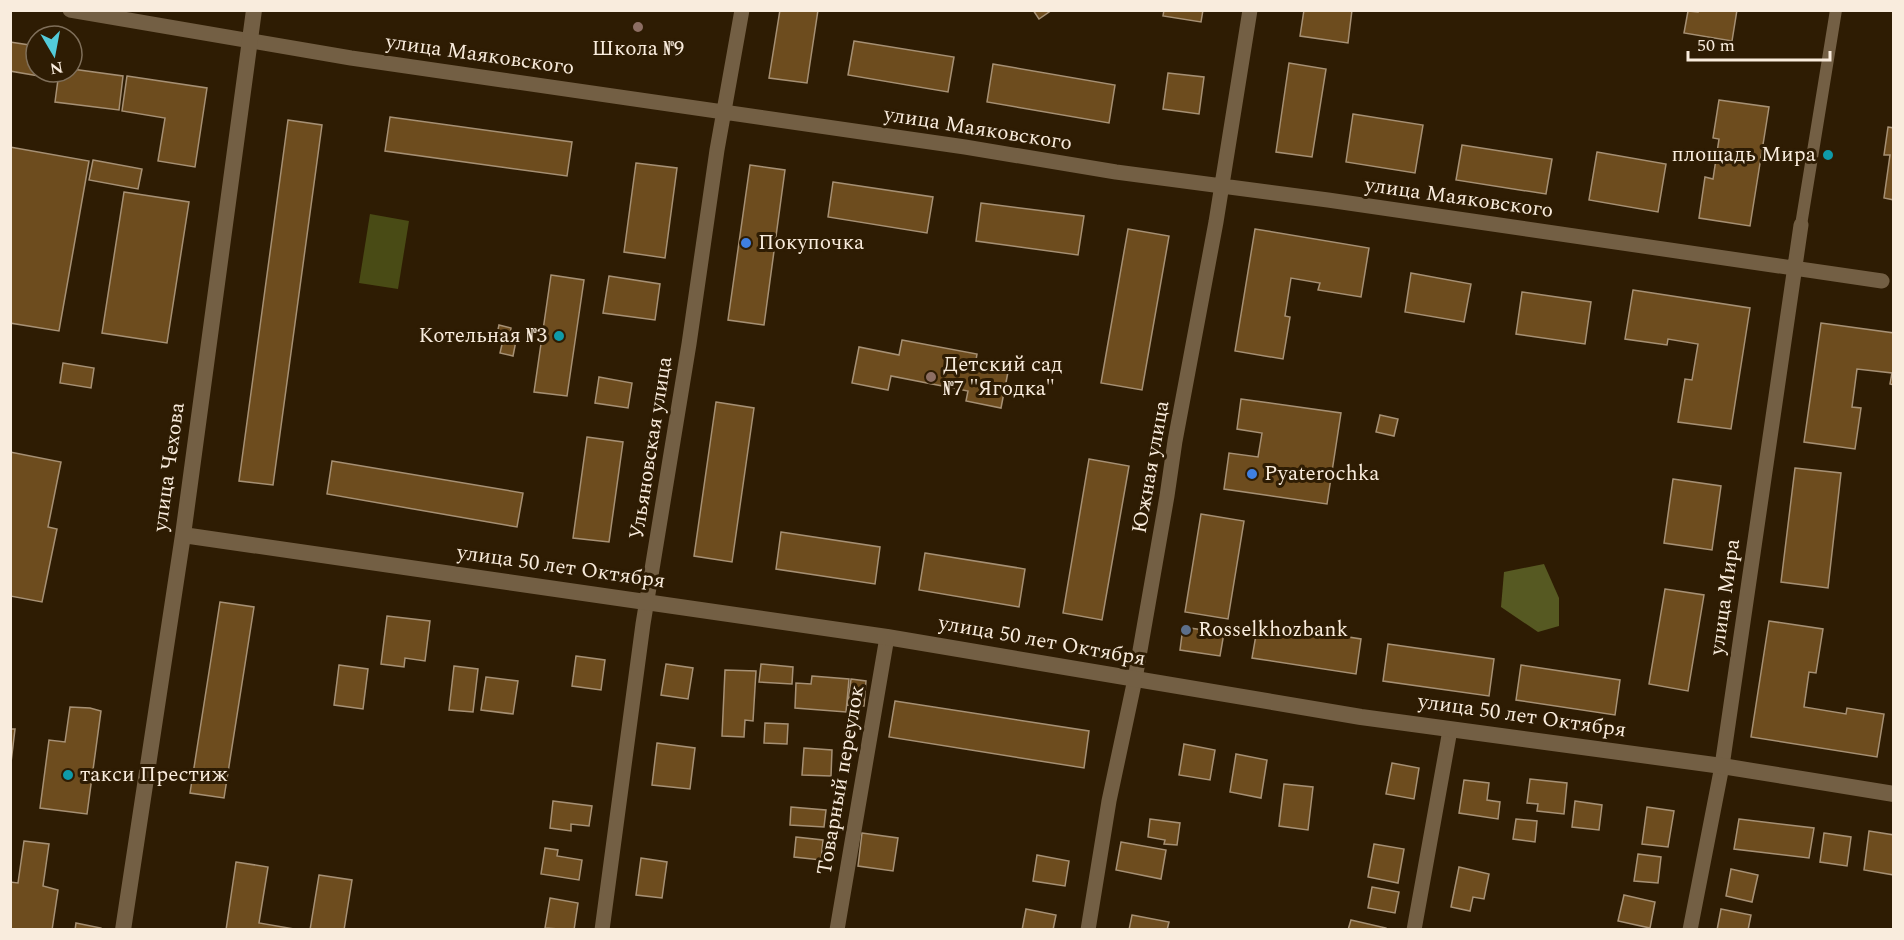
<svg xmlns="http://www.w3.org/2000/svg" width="1904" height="940" font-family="Spectral,serif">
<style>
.green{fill:#494b15}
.forest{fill:#565922}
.building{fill:#6d4c1e;stroke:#a69074;stroke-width:1.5}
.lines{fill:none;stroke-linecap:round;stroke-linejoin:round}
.pedestrian{stroke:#735f44;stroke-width:12}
.minor{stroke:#735f44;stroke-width:15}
.secondary{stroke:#735f44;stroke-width:16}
.education-dot{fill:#8d6e63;stroke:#2e1c03;stroke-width:2}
.culture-dot{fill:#0f9aa8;stroke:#2e1c03;stroke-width:2}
.shop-dot{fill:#3f7fe0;stroke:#2e1c03;stroke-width:2}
.service-dot{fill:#5c6f8a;stroke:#2e1c03;stroke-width:2}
.labels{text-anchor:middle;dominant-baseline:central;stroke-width:6;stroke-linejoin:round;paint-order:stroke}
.poi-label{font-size:21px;fill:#f9ecdd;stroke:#2e1c03;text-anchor:start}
.street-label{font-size:21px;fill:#f9ecdd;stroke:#2e1c03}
</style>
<rect width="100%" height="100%" fill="#2e1c03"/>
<path class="green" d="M370 214 409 221 398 289 359 283Z"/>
<path class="forest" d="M1544 564 1559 598V626L1538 632 1501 607 1504 572Z"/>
<path class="building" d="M780 10H818L807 83 769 78Z
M1033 10H1052L1039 19Z
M1164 10H1203L1201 22 1163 16Z
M1304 10H1352L1348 43 1300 36Z
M1698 10H1737L1732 41 1684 33 1688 11 1698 12Z
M854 41 954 57 948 92 848 75Z
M10 42 36 46V72H57L56 79 10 71Z
M1289 63 1326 69 1312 157 1276 152Z
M993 64 1115 85 1109 123 987 102Z
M72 69 123 76 119 110 55 102 59 72H72Z
M1168 73 1204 77 1199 114 1163 109Z
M127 76 207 88 195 167 158 161 165 118 122 111Z
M1719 100 1769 107 1750 226 1699 218 1705 177 1713 179 1719 139 1713 138Z
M1353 114 1423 125 1415 173 1346 162Z
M390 117 572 142 567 176 385 151Z
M288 120 322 125 273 485 239 481Z
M1888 127 1894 128V200L1884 198 1890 155H1884Z
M1462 145 1552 159 1546 194 1456 180Z
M10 147 89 161 59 331 10 323Z
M1597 152 1666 164 1658 212 1589 200Z
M93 160 142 169 138 189 89 180Z
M636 163 677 168 665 258 624 252Z
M750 165 785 170 764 325 728 320Z
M833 182 933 197 927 233 828 217Z
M124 192 189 202 167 343 102 333Z
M981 203 1084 216 1078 255 976 241Z
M1128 229 1169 236 1142 390 1101 383Z
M1255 229 1369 248 1361 297 1318 290 1320 283 1291 278 1285 316 1290 317 1283 359 1235 351Z
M1411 273 1471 284 1464 322 1405 312Z
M551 275 584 280 567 396 534 392Z
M609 276 660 284 655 320 603 313Z
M1633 290 1750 308 1731 429 1678 422 1685 379 1692 380 1698 344 1668 339 1667 345 1625 339Z
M1522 292 1591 302 1585 344 1516 334Z
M1821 323 1894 333V385L1890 384 1892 373 1857 369 1852 407 1861 408 1855 449 1804 442Z
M499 325 511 328 510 335 517 336 513 356 500 353 504 336 497 334Z
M902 340 977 354 975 366 1008 372 1001 408 966 401 968 391 891 376 888 390 852 383 859 347 899 355Z
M63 363 94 368 91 388 60 383Z
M599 377 632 383 628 408 595 403Z
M1241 399 1341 413 1327 504 1224 489 1229 453 1258 457 1262 433 1237 429Z
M716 402 754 408 732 562 694 556Z
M1380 415 1398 419 1394 436 1376 432Z
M587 437 623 442 609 542 573 538Z
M10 452 61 462 48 527 57 529 42 602 10 596Z
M1089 459 1129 466 1102 620 1063 613Z
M332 461 523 493 517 527 327 494Z
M1795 468 1841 473 1828 588 1781 582Z
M1673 479 1721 486 1712 550 1664 543Z
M1201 514 1244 521 1228 619 1185 612Z
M781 532 880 547 875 584 776 569Z
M925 553 1025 569 1019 607 919 590Z
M1665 589 1704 595 1688 691 1649 684Z
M220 602 254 607 224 798 190 793Z
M387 616 430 621 425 661 405 658 404 667 381 664Z
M1769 621 1823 629 1816 673 1809 672 1804 707 1846 714 1847 708 1884 714 1877 757 1751 737Z
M1258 623 1361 639 1356 674 1252 658Z
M1183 627 1224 633 1220 656 1180 650Z
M1388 644 1494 659 1489 696 1383 681Z
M576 656 605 660 601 690 572 686Z
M666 664 693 668 688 699 661 695Z
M761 664 793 667 792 684 759 682Z
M339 665 368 669 363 709 334 705Z
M1521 665 1620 680 1615 715 1516 700Z
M454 666 478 669 473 712 449 710Z
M725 670 756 671 753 721 745 720 744 737 722 736Z
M812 676 849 679 846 712 795 708 796 683 811 684Z
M486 677 518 681 513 714 481 710Z
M851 679 866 681 864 706 848 705Z
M895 701 1089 731 1084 768 889 737Z
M70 707 90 708 101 711 87 814 40 808 49 740 65 742Z
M765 723 788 724 787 744 764 743Z
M10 729H15L10 771Z
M657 743 695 748 690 789 652 785Z
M1184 744 1215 750 1210 780 1179 775Z
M804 748 832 750 831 776 802 775Z
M1236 754 1267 760 1261 798 1230 792Z
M1392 763 1419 768 1414 799 1386 794Z
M1530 779 1567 783 1564 814 1537 811 1538 804 1527 803Z
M1464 780 1489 783 1487 800 1500 802 1498 819 1459 813Z
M1284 784 1313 787 1308 830 1279 826Z
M553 801 592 806 589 826 571 824V831L550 828Z
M1575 801 1602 805 1599 830 1572 827Z
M791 807 826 810 824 827 790 825Z
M1647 807 1674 811 1668 847 1642 844Z
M1150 819 1180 823 1177 845 1164 844 1165 840 1148 837Z
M1516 819 1537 821 1535 842 1513 839Z
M1739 819 1814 828 1809 858 1734 849Z
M1869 831 1894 835V875L1864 870Z
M862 833 898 838 893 871 858 866Z
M1824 833 1851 837 1847 866 1820 862Z
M796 837 823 840 821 860 794 857Z
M24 841 49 844 43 886 58 890 52 930H10V882L18 883Z
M1121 842 1166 850 1161 879 1116 870Z
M1374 844 1404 849 1398 883 1368 877Z
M545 848 558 850 557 856 582 860 579 880 541 874Z
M1638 854 1661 857 1658 883 1634 881Z
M1037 855 1069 861 1065 886 1033 881Z
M641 858 667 862 662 898 636 895Z
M236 862 268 867 259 923 300 930H226Z
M1459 867 1489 874 1484 899 1473 897 1470 911 1451 907Z
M1731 869 1758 875 1752 902 1726 896Z
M319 875 352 880 344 930H310Z
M1372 887 1399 892 1395 913 1368 908Z
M1624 895 1655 902 1650 928 1618 921Z
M550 898 578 903 574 930 545 928Z
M1026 909 1056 915 1053 930H1022Z
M1721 909 1751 915 1748 930H1717Z
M1132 915 1169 922 1167 930H1129Z
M1351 920 1386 928V930H1348Z
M76 923 101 928V930H75Z"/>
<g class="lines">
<path class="pedestrian" d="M1801 225 1836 10"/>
<path class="minor" d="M70 10 351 58 965 147 1116 172 1328 200 1882 281
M602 930 643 624 689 344 717 150 742 10
M837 930 887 637
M1088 930 1109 801 1135 679 1167 496 1175 441 1216 222 1250 10
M1414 930 1450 730
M1690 930 1722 766 1801 225"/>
<path class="secondary" d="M183 535 887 637 1361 717 1722 766 1894 794
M123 930 183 535 254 10"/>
</g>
<g class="education-dot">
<circle cx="638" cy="27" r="6"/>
<circle cx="931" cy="377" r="6"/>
</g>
<g class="culture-dot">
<circle cx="1828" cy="155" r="6"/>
<circle cx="559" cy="336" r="6"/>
<circle cx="68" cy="775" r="6"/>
</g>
<g class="shop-dot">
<circle cx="746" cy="243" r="6"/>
<circle cx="1252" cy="474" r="6"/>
</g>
<circle class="service-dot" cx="1186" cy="630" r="6"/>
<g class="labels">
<g class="poi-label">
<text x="638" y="49" text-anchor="middle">Школа №9</text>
<text x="1816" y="155" text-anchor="end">площадь Мира</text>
<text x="758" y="243">Покупочка</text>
<text x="547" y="336" text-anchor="end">Котельная №3</text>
<text x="943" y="365">Детский сад<tspan x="943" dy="24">№7 "Ягодка"</tspan></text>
<text x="1264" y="474">Pyaterochka</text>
<text x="1198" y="630">Rosselkhozbank</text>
<text x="80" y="775">такси Престиж</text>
</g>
<g class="street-label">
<text transform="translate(480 55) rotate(8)">улица Маяковского</text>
<text transform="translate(978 129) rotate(9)">улица Маяковского</text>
<text transform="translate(1459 198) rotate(8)">улица Маяковского</text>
<text transform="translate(651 448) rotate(-81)">Ульяновская улица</text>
<text transform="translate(169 467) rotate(-82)">улица Чехова</text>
<text transform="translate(1151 467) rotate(-80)">Южная улица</text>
<text transform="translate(561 567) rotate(8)">улица 50 лет Октября</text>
<text transform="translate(1725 597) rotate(-82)">улица Мира</text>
<text transform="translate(1042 641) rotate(10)">улица 50 лет Октября</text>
<text transform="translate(1522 716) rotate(8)">улица 50 лет Октября</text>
<text transform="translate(841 780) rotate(-80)">Товарный переулок</text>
</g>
</g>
<rect width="1904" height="940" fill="none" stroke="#f9ecdd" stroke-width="24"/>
<g transform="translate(54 54) rotate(170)"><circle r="28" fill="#2e1c03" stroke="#7f6f5a" stroke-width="1.5"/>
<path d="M0-4.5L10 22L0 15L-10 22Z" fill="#53cbda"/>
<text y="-9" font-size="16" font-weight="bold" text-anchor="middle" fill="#f9ecdd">N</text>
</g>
<path d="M1688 51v9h142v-9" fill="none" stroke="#f9ecdd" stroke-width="3"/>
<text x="1697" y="51" font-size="18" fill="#f9ecdd" stroke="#2e1c03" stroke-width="4.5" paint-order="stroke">50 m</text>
</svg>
